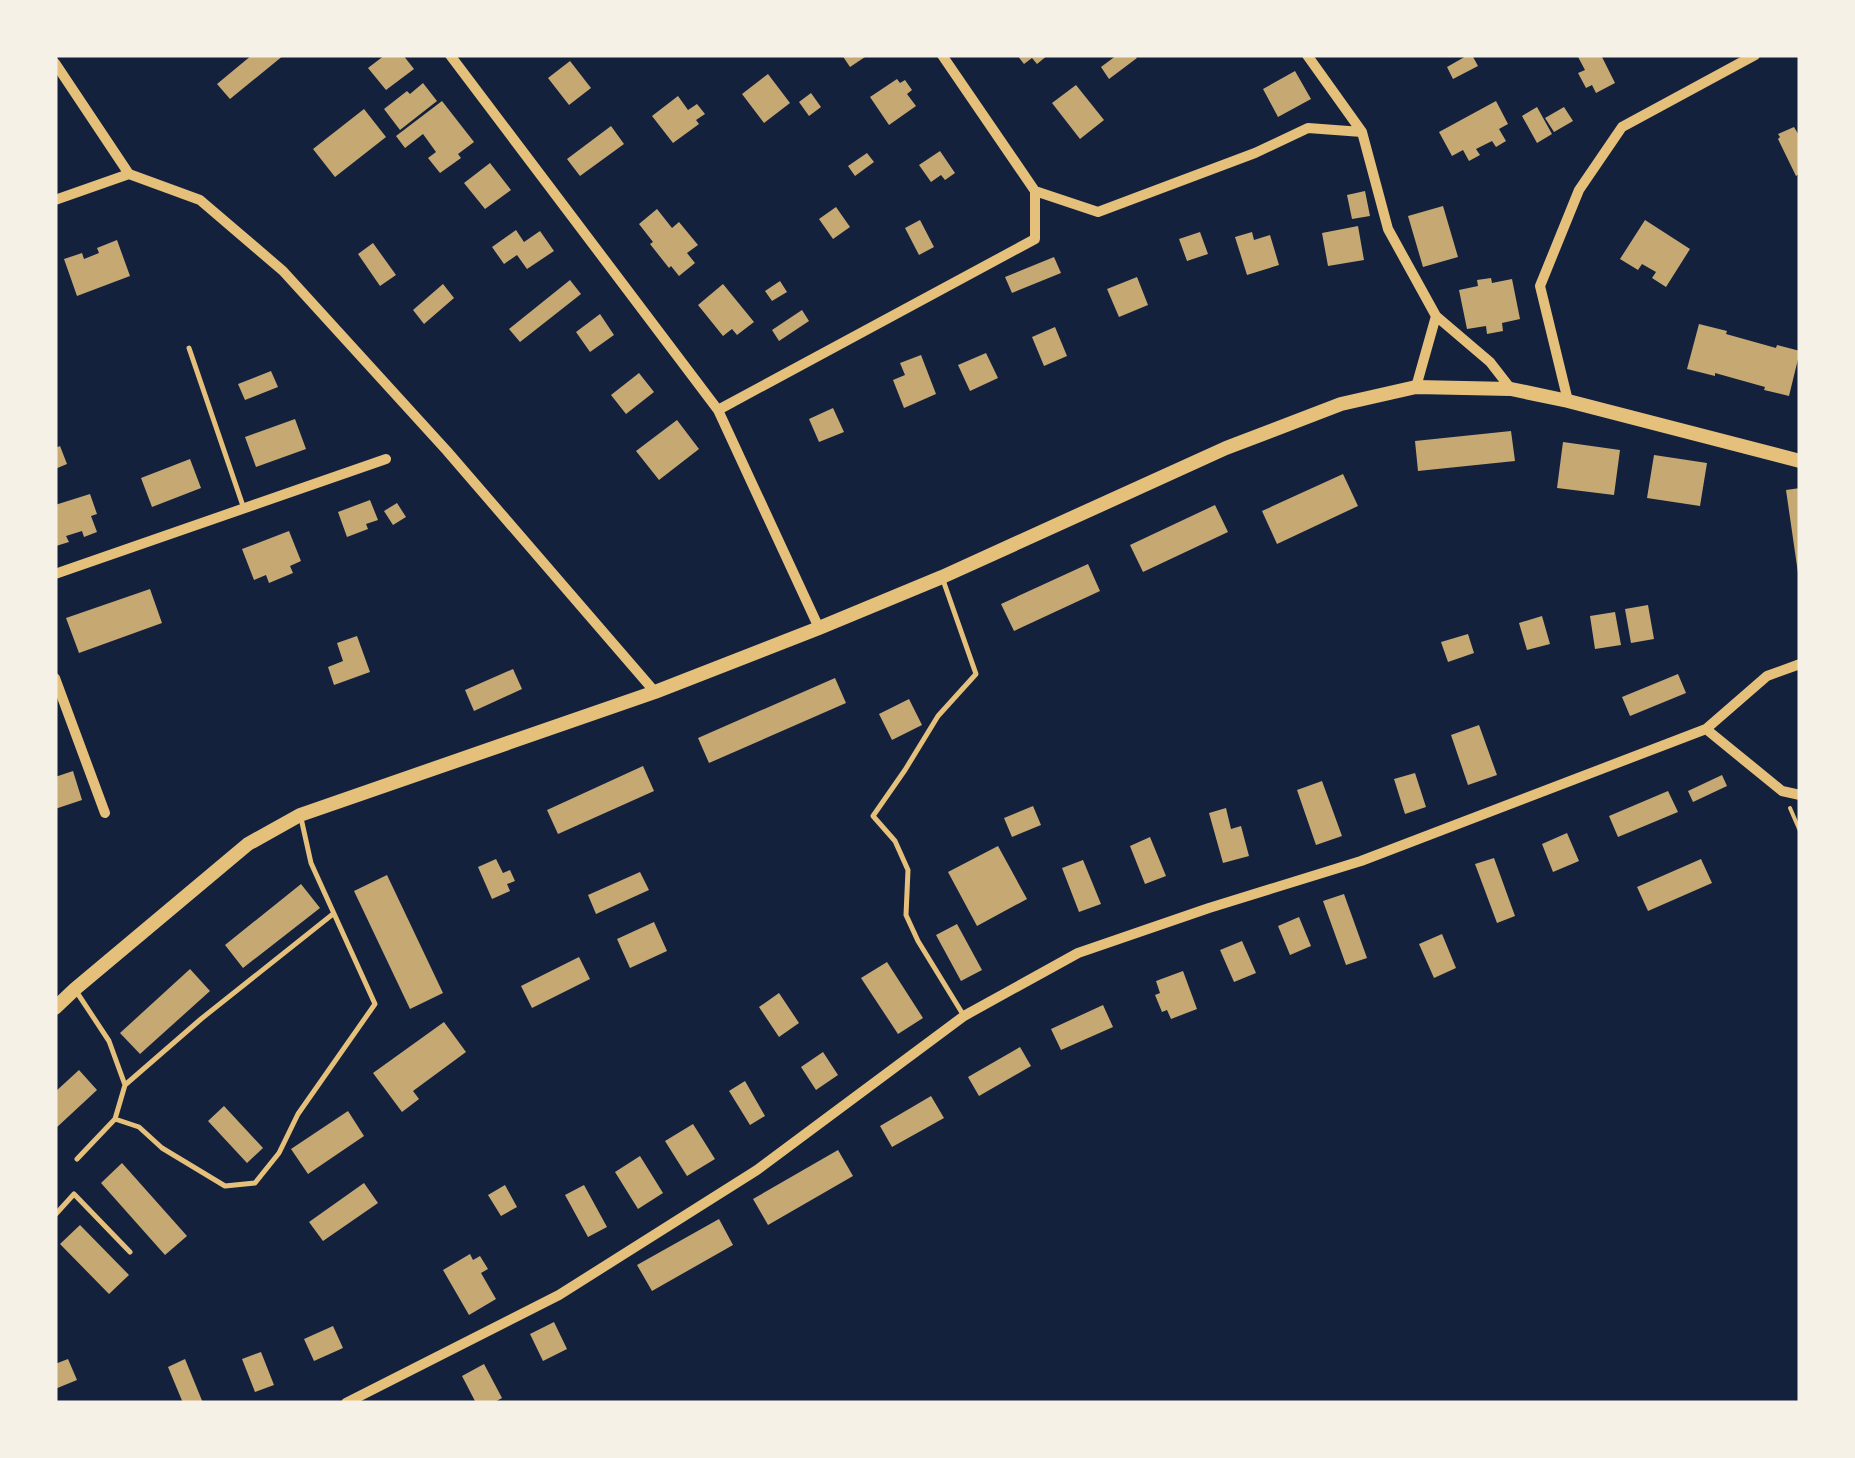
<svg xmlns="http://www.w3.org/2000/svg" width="1855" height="1458" font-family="'DejaVu Sans',sans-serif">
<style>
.building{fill:#c6a872}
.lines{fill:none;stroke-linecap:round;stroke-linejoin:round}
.path{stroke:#e5c07b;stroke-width:4}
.service{stroke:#e5c07b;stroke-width:5}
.minor{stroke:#e5c07b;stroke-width:10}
.secondary{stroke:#e5c07b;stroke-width:14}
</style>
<rect width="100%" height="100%" fill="#14213d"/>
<path class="building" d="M252 55H284L230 99 217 84Z
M385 55H403L414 69 386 90 368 68Z
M842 55H868L850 67Z
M1017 55H1048L1037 64 1032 58 1024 64Z
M1117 55H1134L1137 58 1109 79 1101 67Z
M1468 55H1472L1478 66 1453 79 1447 67Z
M1577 55H1601L1615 83 1596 93 1592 85 1586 88 1578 73 1585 70Z
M570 61 591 88 569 105 548 78Z
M1295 71 1311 99 1278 117 1263 89Z
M768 74 790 103 764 123 742 94Z
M897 79 900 83 905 80 912 90 907 94 916 106 889 125 870 97Z
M423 83 437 101 400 130 384 109 407 91 410 94Z
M1076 85 1104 120 1080 139 1052 103Z
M811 93 821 107 809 116 799 102Z
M678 96 688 110 697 104 705 114 696 120 699 124 673 143 652 116Z
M442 101 474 142 458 154 461 158 440 173 428 158 436 152 423 134 405 148 396 136Z
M1496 101 1508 124 1499 129 1506 141 1496 147 1492 141 1476 149 1480 155 1469 161 1463 150 1452 156 1439 132Z
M1537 107 1552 134 1537 143 1522 116Z
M1564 107 1573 121 1554 132 1545 118Z
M364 109 386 137 335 177 313 149Z
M611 126 624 144 580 176 567 159Z
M1794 127 1800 137V173L1796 176 1778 139 1780 137 1778 134Z
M940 151 955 173 945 180 941 175 931 182 919 165Z
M867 153 874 162 855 176 848 166Z
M490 163 511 190 485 209 464 183Z
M1365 191 1370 216 1352 219 1347 195Z
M1443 206 1458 257 1423 267 1408 216Z
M836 207 850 227 833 239 819 219Z
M657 209 672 228 679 222 698 245 687 253 695 263 679 276 671 266 669 268 650 244 653 242 639 224Z
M920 220 934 247 919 255 905 228Z
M1645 220 1690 249 1666 287 1652 278 1656 272 1642 264 1638 270 1620 259Z
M1358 226 1364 260 1328 266 1322 233Z
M516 230 524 242 540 231 554 251 527 269 517 255 504 264 492 247Z
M1200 232 1208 254 1187 261 1179 239Z
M1252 232 1254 240 1270 235 1279 265 1247 275 1235 237Z
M117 240 130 276 77 296 64 259 82 253 84 259 99 253 97 248Z
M373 243 396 275 380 286 358 254Z
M1054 257 1061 273 1012 293 1005 277Z
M1137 277 1148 305 1119 317 1107 289Z
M1491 278 1492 283 1512 279 1520 319 1502 323 1503 331 1487 334 1486 326 1467 329 1459 290 1478 286 1477 280Z
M570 280 581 294 520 342 509 329Z
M780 281 787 292 772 301 765 291Z
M443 284 454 298 424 324 413 310Z
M723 284 754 322 737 335 732 329 723 336 698 305Z
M802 310 809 321 779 341 772 330Z
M600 314 614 335 590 352 576 332Z
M1699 324 1727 331 1726 334 1776 348 1777 345 1800 351 1789 396 1764 390 1765 387 1715 373V376L1687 369Z
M1055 327 1067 356 1044 366 1032 337Z
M986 353 998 378 970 391 958 365Z
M921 355 936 394 904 408 893 380 905 375 900 363Z
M271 371 278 387 245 400 238 384Z
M639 373 654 392 626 414 611 395Z
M833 408 844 432 819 442 809 419Z
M295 419 306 449 256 467 245 437Z
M677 420 699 449 659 480 636 451Z
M1511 431 1515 461 1418 471 1415 441Z
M1563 442 1620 450 1614 495 1557 488Z
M60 446 67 464 55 469V448Z
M1654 455 1707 463 1700 506 1647 498Z
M190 459 201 488 152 507 141 478Z
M1343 474 1358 506 1277 544 1262 511Z
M1800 488V573H1798L1786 490Z
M90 494 97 514 91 516 97 532 84 537 82 531 66 536 69 542 56 546 55 505Z
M370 500 378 520 366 524 368 529 347 537 338 512Z
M397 503 406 517 393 525 384 511Z
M1215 505 1228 532 1143 572 1130 545Z
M289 531 301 561 290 566 293 573 269 583 266 575 254 580 242 549Z
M1088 564 1100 591 1014 631 1001 604Z
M150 589 162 623 79 653 66 618Z
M1648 605 1654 639 1631 643 1625 609Z
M1615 612 1621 645 1595 649 1590 616Z
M1542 616 1550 644 1527 650 1519 623Z
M1468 634 1474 653 1448 662 1441 642Z
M357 636 370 672 334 685 328 667 343 661 337 643Z
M513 669 522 689 474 711 465 690Z
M1678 674 1686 693 1630 716 1622 697Z
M835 678 846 703 709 763 698 738Z
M909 699 922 725 892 740 879 714Z
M1479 725 1497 775 1468 785 1451 735Z
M643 766 654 791 558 834 547 810Z
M73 771 82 800 55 809V777Z
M1415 773 1426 807 1405 814 1394 779Z
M1722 775 1727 786 1693 802 1688 791Z
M1322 781 1342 836 1316 845 1297 790Z
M1668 791 1678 812 1618 837 1609 816Z
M1033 806 1041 825 1012 837 1004 818Z
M1226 808 1231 829 1241 826 1249 856 1223 863 1209 813Z
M1567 833 1579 861 1553 872 1542 844Z
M1150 837 1166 876 1145 884 1130 846Z
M998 846 1027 899 977 926 948 872Z
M1494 858 1515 916 1497 923 1475 864Z
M496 859 503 873 510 870 515 881 507 884 510 891 492 899 478 867Z
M1701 859 1712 883 1648 911 1637 887Z
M1083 860 1101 904 1079 912 1062 868Z
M640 872 649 890 596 914 588 895Z
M387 875 443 993 410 1009 354 891Z
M301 884 320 908 243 968 225 945Z
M1344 894 1367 958 1346 965 1323 901Z
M1299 917 1311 946 1290 955 1278 926Z
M654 922 667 951 630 968 617 939Z
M957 924 982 970 961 981 936 935Z
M1442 934 1456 968 1434 978 1419 944Z
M1242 941 1256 973 1234 982 1220 950Z
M579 957 590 979 532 1008 521 986Z
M887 962 923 1018 898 1034 861 978Z
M190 969 210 991 140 1054 120 1033Z
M1183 971 1197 1009 1171 1019 1167 1010 1162 1012 1155 995 1160 993 1156 981Z
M779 993 799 1023 779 1037 759 1007Z
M1103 1005 1113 1027 1061 1050 1051 1029Z
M444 1022 466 1052 413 1091 419 1099 402 1112 373 1073Z
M1020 1047 1031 1066 979 1096 968 1077Z
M823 1052 838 1075 816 1090 801 1067Z
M79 1070 97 1090 55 1129V1092Z
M745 1081 765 1116 750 1125 729 1091Z
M931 1096 944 1118 892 1147 880 1126Z
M224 1106 263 1148 247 1163 208 1121Z
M348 1111 364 1136 308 1174 291 1149Z
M693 1124 715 1159 687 1176 665 1141Z
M838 1150 853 1176 768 1225 753 1199Z
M640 1156 663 1193 638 1209 615 1172Z
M122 1163 187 1236 165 1255 101 1183Z
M364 1183 378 1203 323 1241 309 1222Z
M505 1185 517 1207 501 1216 488 1195Z
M584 1185 607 1227 588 1237 565 1195Z
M719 1219 733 1245 652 1291 637 1265Z
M80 1225 129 1275 109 1294 60 1244Z
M470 1254 473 1260 480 1256 488 1269 481 1273 496 1299 469 1315 443 1270Z
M554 1322 567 1349 543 1361 530 1334Z
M333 1326 343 1348 314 1361 304 1339Z
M261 1352 274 1385 255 1392 242 1359Z
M68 1359 77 1380 55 1389V1364Z
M185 1359 203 1403H183L168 1367Z
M484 1364 502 1398 493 1403H476L462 1376Z"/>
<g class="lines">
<path class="path" d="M1790 808 1800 831"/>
<path class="service" d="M189 348 243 506
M943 580 976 674 938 716 905 770 873 816 895 841 908 870 906 915 918 941 964 1016
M76 991 109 1041 125 1085
M115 1119 139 1127 162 1148 225 1186 255 1183 279 1153 298 1114 375 1004 311 863 301 818
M77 1159 115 1119 125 1085 201 1019 333 914
M55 1215 74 1194 130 1252"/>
<path class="minor" d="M450 55 718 410 819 628
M942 55 1035 191
M1307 55 1362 132 1388 229 1436 316 1416 387
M55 63 129 174 200 200 283 271 447 451 655 692
M55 200 129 174
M1436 316 1490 362 1511 389
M1568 401 1540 286 1579 190 1622 127 1755 55
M718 410 1035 239V191L1098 212 1255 153 1308 128 1362 132
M55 574 386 459
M55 678 105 813
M1706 729 1782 791 1800 795
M346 1403 559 1295 757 1170 964 1016 1078 953 1209 908 1361 861 1706 729 1767 676 1800 664"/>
<path class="secondary" d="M55 1008 75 989 248 844 300 815 655 692 819 628 942 577 1226 448 1341 404 1416 387 1511 389 1568 401 1800 461"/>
</g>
<rect width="1855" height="1458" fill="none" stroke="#f6f1e7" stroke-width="115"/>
</svg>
